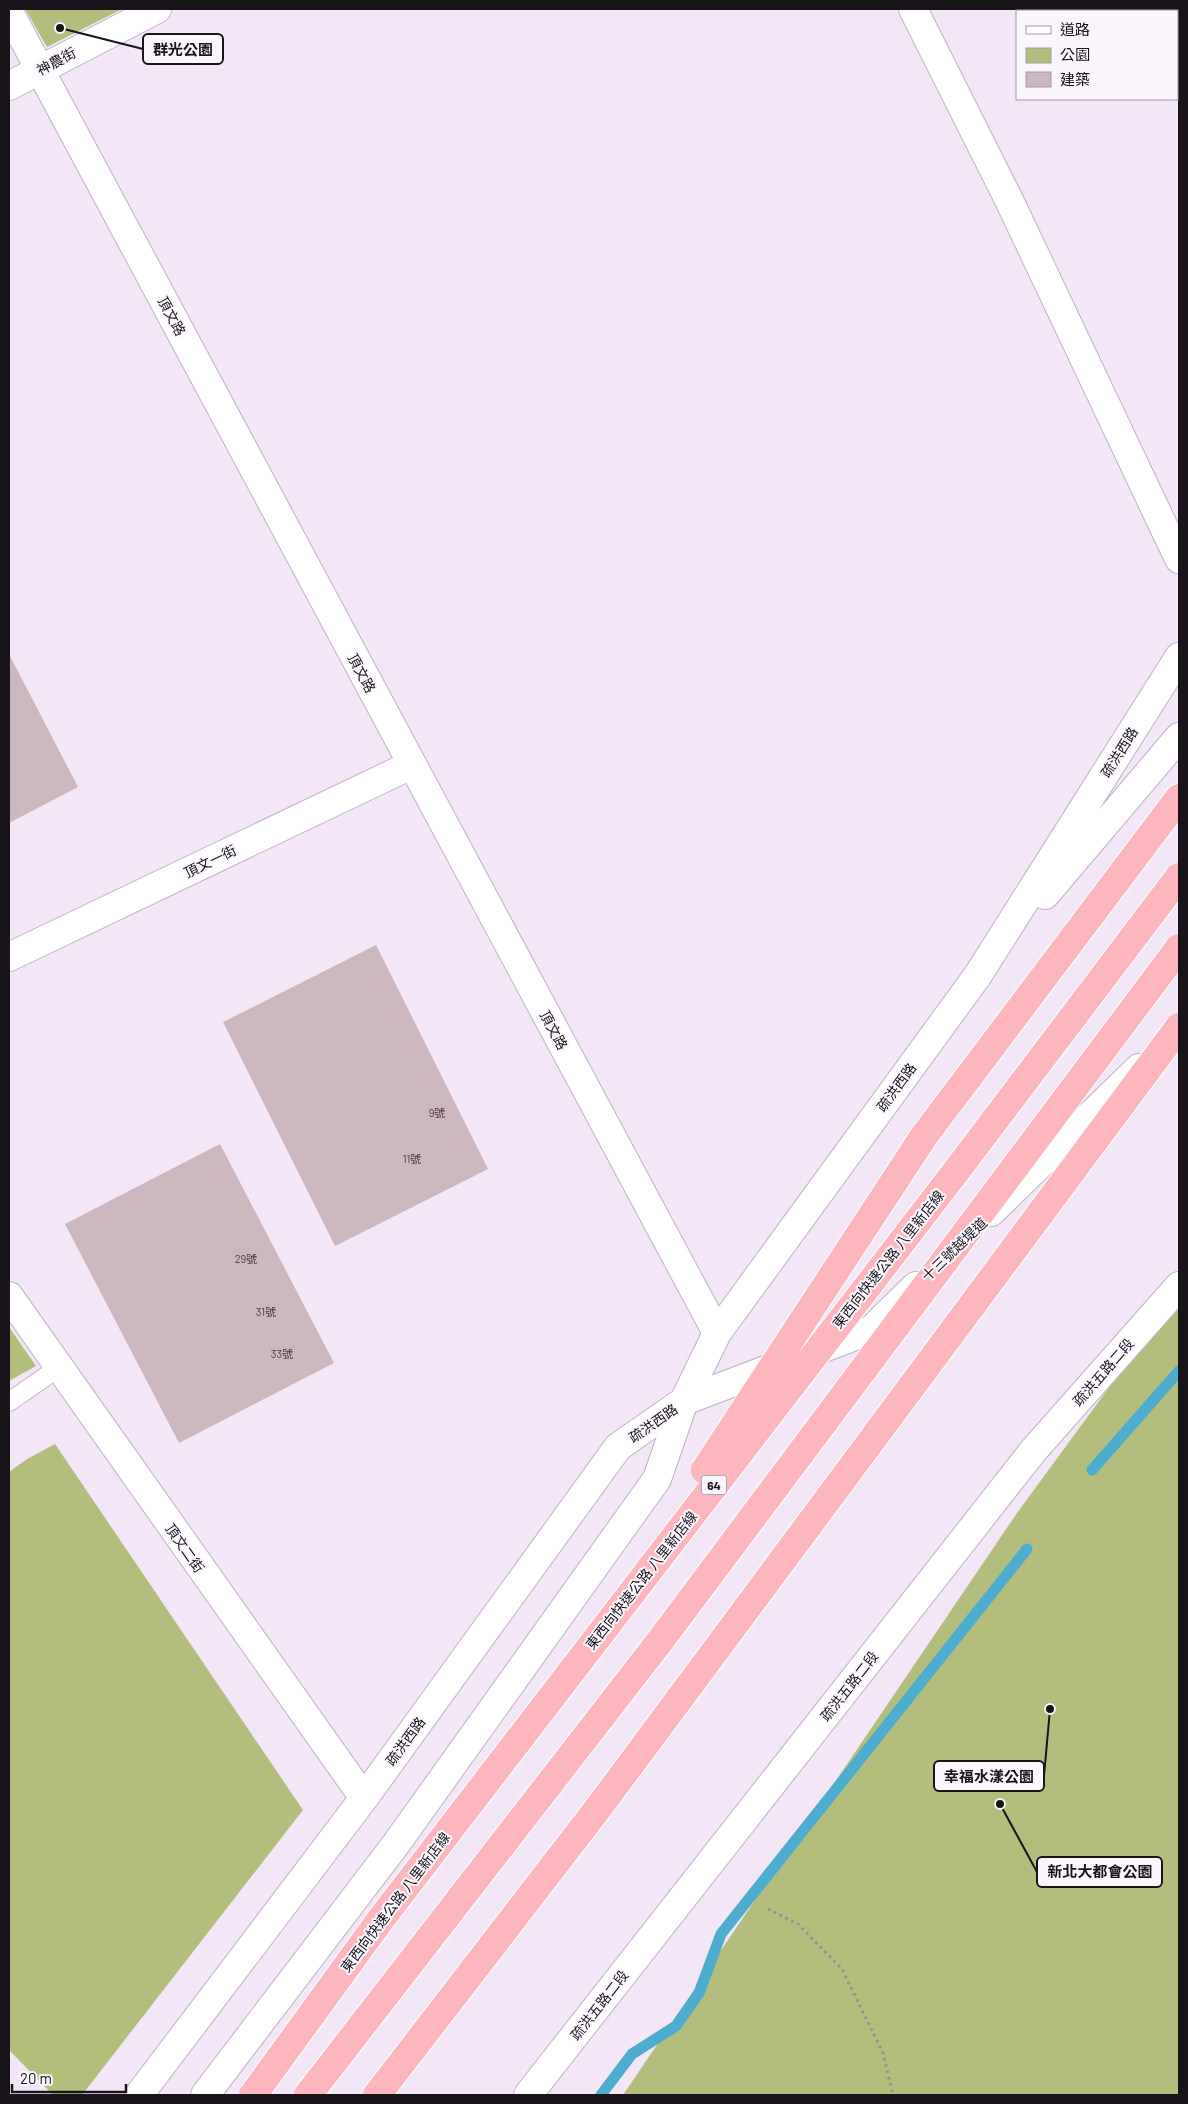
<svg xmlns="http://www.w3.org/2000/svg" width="1188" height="2104" font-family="Barlow,'Noto Sans TC',sans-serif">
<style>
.green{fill:#b4be7c}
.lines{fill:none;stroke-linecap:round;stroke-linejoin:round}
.stream{stroke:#4cadd1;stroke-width:11}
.building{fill:#ccb7bf}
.service-casing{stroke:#bfb4c4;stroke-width:20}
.minor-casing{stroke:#bfb4c4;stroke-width:30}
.tertiary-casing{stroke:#bfb4c4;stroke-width:30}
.trunk-casing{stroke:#fff;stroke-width:30}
.path{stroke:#978f9b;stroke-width:3;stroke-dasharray:2.5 4;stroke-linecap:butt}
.service{stroke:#fff;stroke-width:18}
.minor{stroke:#fff;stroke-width:28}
.tertiary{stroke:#fff;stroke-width:28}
.trunk{stroke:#feb6be;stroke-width:28}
.trunk-bridge-casing{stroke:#fff;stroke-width:30;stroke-linecap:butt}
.trunk-bridge{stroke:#feb6be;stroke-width:28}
.labels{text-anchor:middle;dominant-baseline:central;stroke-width:4;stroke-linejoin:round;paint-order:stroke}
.number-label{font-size:11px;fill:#453d43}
.shield{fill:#fbf6fd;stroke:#5c585e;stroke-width:1}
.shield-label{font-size:12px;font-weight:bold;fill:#18141a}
.street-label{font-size:14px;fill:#18141a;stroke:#fbf6fd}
.leader{fill:none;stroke:#18141a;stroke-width:2}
.callout-dot{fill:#18141a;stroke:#fbf6fd;stroke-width:2}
.callout{fill:#fbf6fd;stroke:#18141a;stroke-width:2}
.callout-label{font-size:15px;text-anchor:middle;font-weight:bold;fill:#18141a}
</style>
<rect width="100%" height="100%" fill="#f2e6f7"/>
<path class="green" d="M25 9H122L47 47Z
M1179 1292V2095H623L1017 1513Z
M9 1327 36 1366 9 1381Z
M55 1444 303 1810 82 2095H53L9 2050V1472L27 1459Z"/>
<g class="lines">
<path class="stream" d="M1092 1470 1179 1371
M601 2095 632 2054 676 2026 699 1993 721 1934 1027 1549"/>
</g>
<path class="building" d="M9 654 78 787 9 823Z
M376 945 488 1169 335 1246 223 1022Z
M220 1144 334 1363 179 1443 65 1224Z"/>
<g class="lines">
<g class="service-casing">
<path id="service" d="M9 1402 58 1368"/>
</g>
<g class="minor-casing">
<path id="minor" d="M913 9 1009 200 1179 559
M9 12 717 1333
M9 86 157 9
M9 957 411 765
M991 1212 1139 1068
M9 1296 364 1798
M684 1401 871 1330 916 1286"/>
</g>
<g class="tertiary-casing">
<path id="tertiary" d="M1045 895 1179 737
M139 2095 364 1798 618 1447 684 1401
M205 2095 396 1844 657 1479 684 1401 717 1333 978 975 1179 657
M528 2095 1033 1451 1179 1286"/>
</g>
<g class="trunk-casing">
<path id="trunk" d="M924 1136 1179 798"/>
</g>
<path class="path" d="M768 1909 798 1924 842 1969 883 2053 893 2095"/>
<use href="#service" class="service"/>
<use href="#minor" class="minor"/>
<use href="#tertiary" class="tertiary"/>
<use href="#trunk" class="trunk"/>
<g class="trunk-bridge-casing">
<path id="trunk-bridge" d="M705 1470 924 1136
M253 2095 381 1919 957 1170 1179 877
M308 2095 660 1641 1179 948
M377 2095 599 1807 1179 1027"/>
</g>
<use href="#trunk-bridge" class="trunk-bridge"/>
</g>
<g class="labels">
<g class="number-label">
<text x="437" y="1112">9號</text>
<text x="412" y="1158">11號</text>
<text x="246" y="1258">29號</text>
<text x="266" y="1311">31號</text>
<text x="282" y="1353">33號</text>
</g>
<rect class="shield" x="701.5" y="1475.5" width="25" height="19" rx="4"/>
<g class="shield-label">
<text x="714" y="1485">64</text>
</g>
<g class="street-label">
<text transform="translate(56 61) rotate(-28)">神農街</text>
<text transform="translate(172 316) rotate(62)">頂文路</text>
<text transform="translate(362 673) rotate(62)">頂文路</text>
<text transform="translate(1119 752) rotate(-58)">疏洪西路</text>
<text transform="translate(210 861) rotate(-26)">頂文一街</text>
<text transform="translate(554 1030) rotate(62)">頂文路</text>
<text transform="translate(896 1087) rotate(-54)">疏洪西路</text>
<text transform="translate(954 1249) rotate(-44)">十三號越堤道</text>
<text transform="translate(888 1259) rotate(-52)">東西向快速公路 八里新店線</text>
<text transform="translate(1103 1372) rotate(-49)">疏洪五路二段</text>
<text transform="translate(653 1423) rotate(-35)">疏洪西路</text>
<text transform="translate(185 1548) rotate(55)">頂文二街</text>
<text transform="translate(641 1580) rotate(-52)">東西向快速公路 八里新店線</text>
<text transform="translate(849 1686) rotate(-52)">疏洪五路二段</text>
<text transform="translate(405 1741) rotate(-54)">疏洪西路</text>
<text transform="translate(395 1902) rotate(-53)">東西向快速公路 八里新店線</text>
<text transform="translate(599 2005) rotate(-52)">疏洪五路二段</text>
</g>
</g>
<path class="leader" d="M60 28L143 49M1050 1709L1044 1776M1000 1804L1037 1872"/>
<g class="callout-dot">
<circle cx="60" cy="28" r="5"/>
<circle cx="1050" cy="1709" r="5"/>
<circle cx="1000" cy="1804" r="5"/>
</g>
<g class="callout">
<rect x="143" y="34" width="80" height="30" rx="5"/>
<rect x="934" y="1761" width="110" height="30" rx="5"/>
<rect x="1037" y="1857" width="125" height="30" rx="5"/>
</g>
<g class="callout-label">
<text x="183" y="55">群光公園</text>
<text x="989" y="1782">幸福水漾公園</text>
<text x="1100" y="1877">新北大都會公園</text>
</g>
<rect width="1188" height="2104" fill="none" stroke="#18141a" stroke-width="20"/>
<rect x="1016" y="10" width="162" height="90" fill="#fbf6fd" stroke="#a09ca2"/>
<rect x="1026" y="26" width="25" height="8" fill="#ffffff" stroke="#a09ca2"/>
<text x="1060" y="35" font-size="15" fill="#18141a">道路</text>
<rect x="1026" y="48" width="25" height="15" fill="#b4be7c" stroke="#a09ca2"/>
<text x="1060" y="60" font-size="15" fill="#18141a">公園</text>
<rect x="1026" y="72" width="25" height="15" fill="#ccb7bf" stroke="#a09ca2"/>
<text x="1060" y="85" font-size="15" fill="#18141a">建築</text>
<path d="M12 2084v8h114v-8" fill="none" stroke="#18141a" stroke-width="2.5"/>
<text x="20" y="2084" font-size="15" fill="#18141a" stroke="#fbf6fd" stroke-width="4" paint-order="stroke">20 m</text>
</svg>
